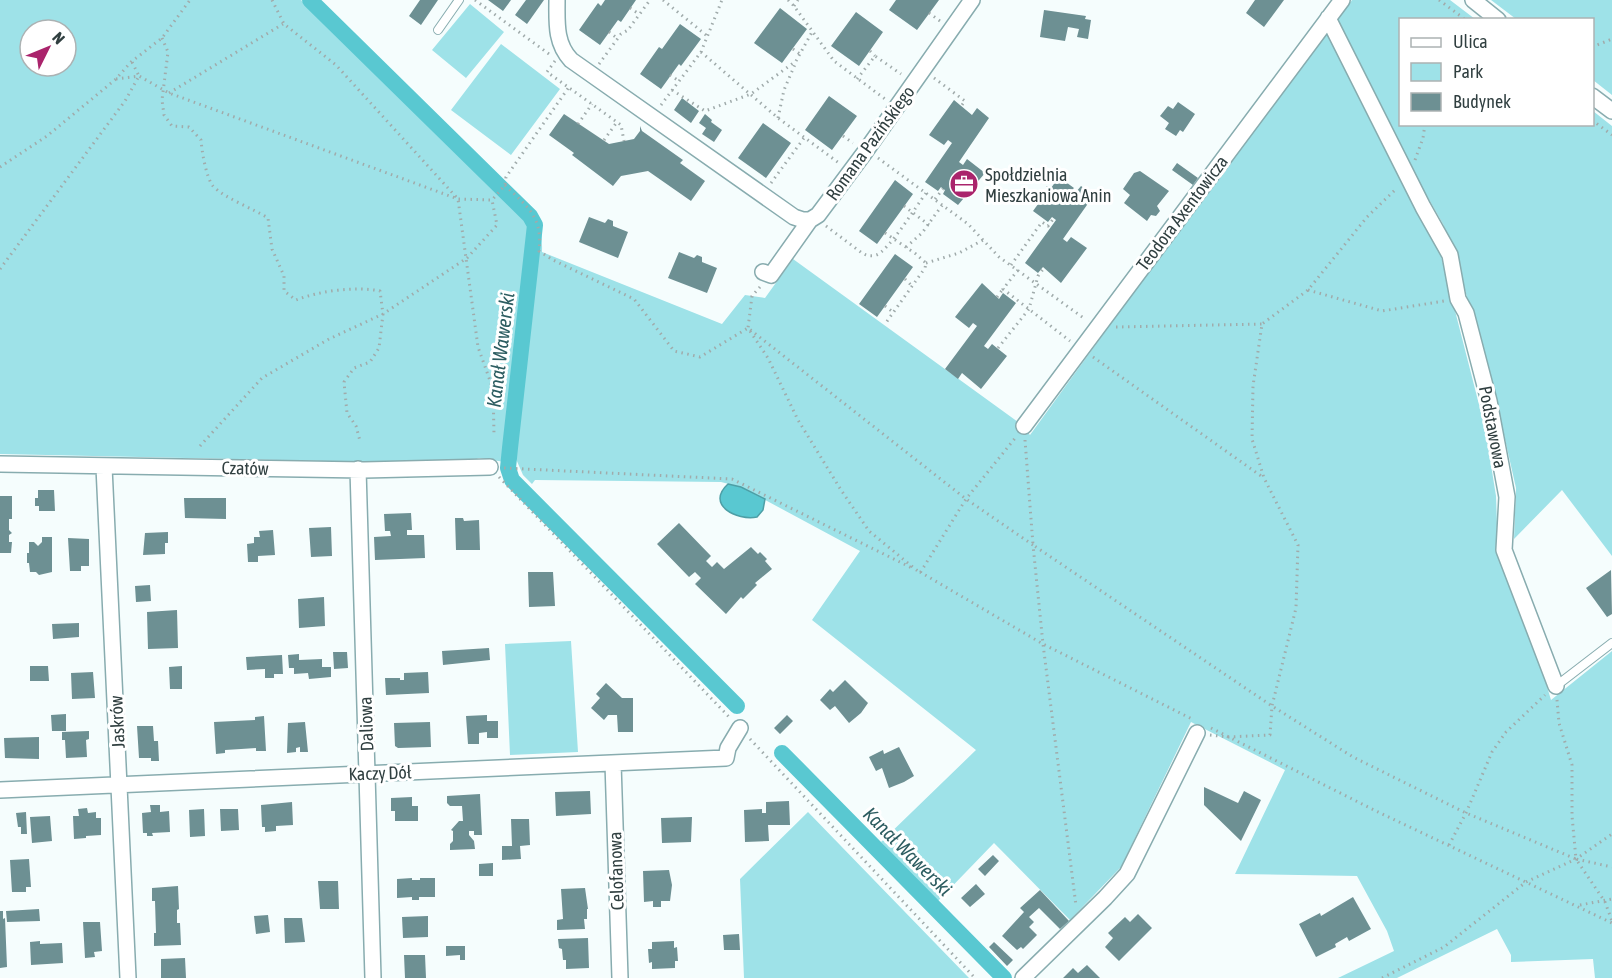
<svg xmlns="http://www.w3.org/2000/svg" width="1612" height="978" font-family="'Asap Condensed',sans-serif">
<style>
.green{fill:#9ee2e8;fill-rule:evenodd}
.water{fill:#59c8d1;stroke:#4d9fa6;stroke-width:1.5}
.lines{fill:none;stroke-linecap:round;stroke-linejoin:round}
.canal{stroke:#59c8d1;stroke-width:16}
.building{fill:#6d9093}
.service-casing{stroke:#88acaf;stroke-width:10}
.minor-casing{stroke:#88acaf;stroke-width:18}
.path{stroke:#a0abab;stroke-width:3;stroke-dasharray:1.5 4.5;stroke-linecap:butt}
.service{stroke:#fff;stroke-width:8}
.minor{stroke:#fff;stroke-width:15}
.labels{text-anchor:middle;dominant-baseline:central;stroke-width:6;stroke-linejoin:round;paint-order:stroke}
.street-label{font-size:18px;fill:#303f40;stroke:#fff}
.poi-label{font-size:18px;fill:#303f40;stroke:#fff;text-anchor:start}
.water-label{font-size:20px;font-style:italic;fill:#2d5d61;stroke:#fff}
</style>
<rect width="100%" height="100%" fill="#f5fdfd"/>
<path class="green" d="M0 0H301L504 195 510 186C534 211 543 215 542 252L722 324 745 295 765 298 793 259 1018 422 1030 435 1174 237 1327 33 1415 199 1440 252 1485 428 1496 496 1498 553 1539 660 1551 700 1612 651V978H1595L1593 959 1511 962V955L1497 929 1397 978H1338L1394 951 1387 931 1357 876 1235 874 1285 770 1191 722 1121 867 1070 920 994 843 937 902 881 842 976 750 812 620 860 551 741 487 721 482 535 480 532 484 523 475 516 459 505 462 479 458 464 464 0 454ZM30 30H66V66H30Z
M1352 0H1450L1475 19 1400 20V124H1592L1593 111 1612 126V556L1562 490 1514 539 1516 488 1500 417 1454 250 1443 224 1391 133 1337 20Z
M1491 0H1612V95L1593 80 1592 20 1516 19Z
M470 4 504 32 466 78 432 50Z
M501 44 560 89 511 155 451 110Z
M571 641 578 752 510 755 505 644Z
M808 812 969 978H744L740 879Z"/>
<path class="water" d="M728 484 741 487 765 499 763 510 757 517C737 521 705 505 728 484Z"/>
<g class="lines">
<path class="canal" d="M310 0 530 216 535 225 510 448 508 468 512 480 737 706
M782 753 1004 978"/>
</g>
<path class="building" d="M420 0H438L421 25 409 16Z
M488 0H511L503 11Z
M526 0H544L527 24 515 15Z
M605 0H636L621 22 618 20 600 45 579 30 598 3 601 6Z
M896 0H939L917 30 889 10Z
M1255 0H1284L1264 27 1246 13Z
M780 8 807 29 782 63 754 43Z
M1044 10 1086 16 1085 19 1091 20 1088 39 1077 37 1079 29 1068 27 1065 41 1040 37Z
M856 12 883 32 859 66 831 46Z
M680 24 701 39 681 66 679 64 661 89 640 74 659 47 662 49Z
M829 96 857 116 832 150 805 130Z
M682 98 699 111 691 123 674 110Z
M954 100 972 115 977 108 989 118 959 162 963 165 967 159 985 173 958 205 943 194 945 190 943 189 941 187 938 191 925 182 952 143 948 140 944 145 929 135Z
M1178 102 1195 114 1183 132 1180 130 1176 136 1165 129 1169 123 1160 116 1168 106 1173 109Z
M564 114 609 144 634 139 640 131V126L642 131 683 160 680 163 705 181 691 201 648 171 621 176 613 186 572 155 574 153 549 135Z
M705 114 712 120 711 122 722 130 714 142 702 134 706 128 699 123Z
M763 123 791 143 766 178 738 158Z
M1177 163 1198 178 1193 185 1172 170Z
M1140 171 1169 191 1157 206 1160 211 1156 216 1151 215 1147 221 1124 203 1130 195 1123 189 1134 173Z
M1059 177 1074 188 1073 189 1076 192 1081 186 1094 195 1063 239 1067 242 1071 237 1087 248 1061 283 1043 267 1038 273 1025 263 1056 220 1052 217 1048 222 1033 211 1049 189 1046 186 1051 188Z
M895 180 913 194 877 244 859 231Z
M589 217 605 223 608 219 613 221V226L628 232 618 258 579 242Z
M679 252 694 258 697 255 702 257V262L717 268 707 293 668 278Z
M895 254 913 267 877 317 859 304Z
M982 283 999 299 1003 293 1016 303 984 346 988 349 992 344 1007 356 981 389 962 373 958 379 945 369 977 326 973 323 969 328 955 317Z
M38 490H54L55 511H39V506H35V498H38Z
M0 496H12V519H9V530L12 533 9 535V542H12L11 553H0Z
M184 498H226V519L185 518Z
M411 513 412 530H407V535H424L425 558 375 560 374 537 391 536 390 531H385L384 514Z
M455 518H463L464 521 479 520 480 550H456Z
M679 523 711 556 706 561 712 567 717 562 724 569 751 547 758 554 760 552 767 559 765 561 772 569 755 583 757 585 743 599 741 597 726 614 695 584 701 578 695 572 689 577 657 544Z
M331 527 332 556 311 557 309 528Z
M273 530 275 555 258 556V562H248L247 544 254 543V537H260L259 531Z
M168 532V543H165V554L143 555 145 533Z
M42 537H52V572L39 575 36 572H30L29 563H27V553H29V542H34L38 546 42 542Z
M68 538 89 539V566H81V571H70Z
M1611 570 1612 614 1607 617 1586 588Z
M528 572H553L555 606 529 607Z
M150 585 151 601 136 602 135 586Z
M324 597 325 626 299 628 298 599Z
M177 610 178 648 148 649 147 612Z
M79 623V637L53 639 52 624Z
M489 648 490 660 443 665 442 651Z
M333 652H347L348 668 334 669Z
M299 654V660L322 659V667H331V677L309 679 308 673 294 674V668H289L288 655Z
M282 655 283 674H274V678H265V669L247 670 246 657Z
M30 666H48L49 681H30Z
M182 666V689H170L169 667Z
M93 672 95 698 72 699 71 673Z
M428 672 429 693 386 695 385 678H400V680H404V673Z
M845 680 868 703 861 713 849 723 835 706 830 710 820 700 830 689 833 692Z
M606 683 622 698H633V732H618L617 715H608L604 720 591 708 600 698 596 694Z
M66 714V731H52L51 715Z
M487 715V721H498V738H487V732L479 733V744H468L466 716Z
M787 715 793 721 780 734 774 728Z
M264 716 266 751H256V748L241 749 225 750V753L216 754 214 722 255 720V717Z
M305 722 308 752H300V747L296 748V752L287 753 288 723Z
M430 722 431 747 398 748 395 746 394 723Z
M137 726H153L154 741H158L159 761H151V758H139Z
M89 731V739L86 740 87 757 66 758 65 740H62V732Z
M39 737V759L5 758 4 738Z
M899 747 914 776 904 782 889 788 882 768 876 771 869 757 883 750 884 754Z
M1204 787 1238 803 1244 791 1261 800 1241 841 1204 805Z
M590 791 591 814 556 816 555 792Z
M480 794 482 835H474V831H469V835L474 841 475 849 450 850V844L453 841V831L451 830 459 821H463L462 806H450L447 803V796Z
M412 797V806H418V821H395V811H391V798Z
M789 801 790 825H768L769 841 745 842 744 810 762 809V813H766V802Z
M292 802 293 825 276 826V831L265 832V827H262L261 805Z
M150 805H160V812L169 811 170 832 152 833 153 836H147V833H143L142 813 151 812Z
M87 808 88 813 96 812V818H101V835L86 836V838L74 839 73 816H79L78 809Z
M204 809 205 836 190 837 189 810Z
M220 809H238L239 830 221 831Z
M26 812 27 834H21V827H18L16 813Z
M50 816 52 841 32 843 30 817Z
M692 817 691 842 662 843 661 818Z
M511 819H529L530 845 520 846 521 859 502 860V846H512Z
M993 855 999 861 985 876 978 869Z
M29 859 31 887H26V892H12L10 860Z
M493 863V876H479V864Z
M669 870 672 885 670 901H661V907H653V901L644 902 643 871Z
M412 878V880H420V878H435V897H419V900H412V897L397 898V879Z
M318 881H338L339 909H320Z
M976 884 985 894 970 907 961 898Z
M178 886 179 909 177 910V923H180L181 945 154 946V933H156L155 901H152V888Z
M585 888 588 909H587V919H584L585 929 557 930V920L563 919 561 889Z
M1040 890 1069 921 1060 929 1039 908 1029 917 1034 922 1029 927 1037 935 1023 949 1021 947 1017 950 1002 936 1024 912 1020 908Z
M1353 897 1371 929 1349 941 1347 937 1335 944 1336 947 1316 957 1299 924 1320 913 1321 916Z
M39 909 40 921 7 922 6 911Z
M0 911H3V919L5 918 7 967 0 968Z
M1138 914 1152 928 1119 961 1105 947 1113 938 1108 933 1125 917 1130 922Z
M268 915 270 932 256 934 254 916Z
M428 916V937L403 938 402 917Z
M284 918H302L305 942 285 943Z
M83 922H100L102 951 94 952 95 957 85 958Z
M739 934 740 950H724L723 935Z
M588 938 589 968 566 969V960H563L562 949 559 948 558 939Z
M40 941V944L62 943 63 963 31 965 30 942Z
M674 941V948L677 947 678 961H675V968L652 969V962L649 963 648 949H652V942Z
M994 942 1013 960 1007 966 989 947Z
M446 946H465V960H460V955L446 956Z
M404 955H425L426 978H405Z
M185 958 186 978H161V959Z
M1087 965 1100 978H1063L1073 968 1078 973Z"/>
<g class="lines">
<g class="service-casing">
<path id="service" d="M438 30 459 0
M1556 686 1612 643"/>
</g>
<g class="minor-casing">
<path id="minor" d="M557 0C557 22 555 43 571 60L794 217 803 220H810
M1473 0 1498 20
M1328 18 1423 207 1450 255 1458 299 1466 313 1489 401 1507 497 1504 550 1556 686
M1592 96 1612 111
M763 272 771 275 810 220 818 215 865 152 972 0
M1024 426 1342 0
M0 464 364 470 490 467
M104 467 128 978
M358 469 373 978
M613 763 620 978
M0 790 726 758 728 748 740 728
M1023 978 1105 898 1127 874 1197 733"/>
</g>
<path class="path" d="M272 0 284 24 336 65 458 199 478 347 493 389 494 434
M475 0 549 54
M663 0 706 35
M788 0 794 6 834 61 885 99
M1439 0 1466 20
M794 6 798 0
M630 8 639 14
M929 13 940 21
M609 32 617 38
M162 38 168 52 162 100 164 115 172 126 189 127 201 140C202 152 206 177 213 186 224 198 254 209 268 218L272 249 284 276V291L296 300C319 291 355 286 380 291L383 314 379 348 370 362 354 368 344 382 347 413 356 426 360 441
M1592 47 1612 39
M793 49 800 54
M870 51 875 56
M701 52 778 118 839 163
M555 61 547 72 621 125 624 141
M599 64 621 34 628 30 650 0
M670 75 679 81
M934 78 965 101 962 105
M116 79 139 76 169 93 458 199 492 200 505 185 506 177 569 87
M857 79 875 56 901 74
M672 90 705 111 751 94 796 61 812 32
M169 93 283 24
M661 105 701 52 722 0
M778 118 784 90 796 62
M1592 120 1612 135
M578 124 592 104
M843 136 853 143
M604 140 617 122
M878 158 968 224 999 257 1085 319
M1415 160 1423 138 1425 124
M0 167 47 136 116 79 131 62 162 38 190 0
M771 183 804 138
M505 185C527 207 543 216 539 251L553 260 634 299 674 351 700 357 748 328 966 499 1033 545 1043 644 1076 906
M935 199 943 189
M904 206 929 225
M826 226 862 253C866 255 870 257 876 255 888 252 917 205 926 193
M885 233 916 254 926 263 925 268 885 324
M906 247 922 233 943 204
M926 263 959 253 983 240
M1011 265 1042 222 1048 226 1054 218
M0 269 125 101 139 76 132 62
M1018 270 1003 289 1070 341
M905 279 912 286
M760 287 752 296 748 328 768 358 798 420 841 490 869 531 920 573 966 499 1016 437
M1308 290 1382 311 1444 301
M997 297 1003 289
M885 306 893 312
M1116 327 1262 324
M998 348 1029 309 1038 276 1044 268
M1093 357 1264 478
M1025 440 1033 545 1272 706 1353 757 1466 813 1576 859 1605 902 1612 921
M200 446 262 378 329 339 383 314 467 258 497 225 492 200
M504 468 732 479 914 569
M499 477 731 719
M920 572 1043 644 1194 720
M1557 700 1559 723 1572 765V816L1576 859 1612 867
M1211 728 1376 811 1612 923
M1210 735 1228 737 1270 735 1272 706 1296 608 1298 545 1264 478 1252 439 1253 386 1262 324 1308 290 1367 217 1397 188
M750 739 975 978
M1449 845 1466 813 1492 752 1506 732 1545 695
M1580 905 1612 899
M1382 978 1444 947 1526 882 1576 859 1612 834"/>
<use href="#service" class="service"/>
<use href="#minor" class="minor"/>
</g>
<defs>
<g id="office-disc" transform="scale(1.5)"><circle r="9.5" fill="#aa246c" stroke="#fff"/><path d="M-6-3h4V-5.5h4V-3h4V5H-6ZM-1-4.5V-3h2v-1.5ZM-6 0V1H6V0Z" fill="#fff"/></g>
</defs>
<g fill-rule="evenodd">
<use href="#office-disc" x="964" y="184"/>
</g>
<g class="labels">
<g class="street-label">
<text transform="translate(870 143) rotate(-54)">Romana Pazińskiego</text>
<text transform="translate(1182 213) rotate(-53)">Teodora Axentowicza</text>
<text transform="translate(1493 427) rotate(79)">Podstawowa</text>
<text transform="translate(245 468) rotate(1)">Czatów</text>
<text transform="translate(117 722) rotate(-93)">Jaskrów</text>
<text transform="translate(366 724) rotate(-92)">Daliowa</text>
<text transform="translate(380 773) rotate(-2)">Kaczy Dół</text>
<text transform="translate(616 871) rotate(-92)">Celofanowa</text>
</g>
<g class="poi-label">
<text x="985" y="174">Społdzielnia<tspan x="985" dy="21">Mieszkaniowa Anin</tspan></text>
</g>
<g class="water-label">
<text transform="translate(500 350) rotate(-83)">Kanał Wawerski</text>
<text transform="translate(908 851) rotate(45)">Kanał Wawerski</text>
</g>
</g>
<rect x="1399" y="18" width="195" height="108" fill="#ffffff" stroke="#acb2b3" stroke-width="1.5"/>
<rect x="1411" y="38" width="30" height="9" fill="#ffffff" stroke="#acb2b3" stroke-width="1.5"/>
<text x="1453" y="48" font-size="18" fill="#303f40">Ulica</text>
<rect x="1411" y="63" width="30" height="18" fill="#9ee2e8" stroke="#acb2b3" stroke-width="1.5"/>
<text x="1453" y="78" font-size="18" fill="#303f40">Park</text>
<rect x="1411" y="93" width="30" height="18" fill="#6d9093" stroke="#acb2b3" stroke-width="1.5"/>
<text x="1453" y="108" font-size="18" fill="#303f40">Budynek</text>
<g transform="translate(48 48) rotate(47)"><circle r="28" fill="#ffffff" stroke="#acb2b3" stroke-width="1.5"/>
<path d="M0-4.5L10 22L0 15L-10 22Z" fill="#aa246c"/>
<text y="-9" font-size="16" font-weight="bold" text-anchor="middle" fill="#303f40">N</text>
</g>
</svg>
